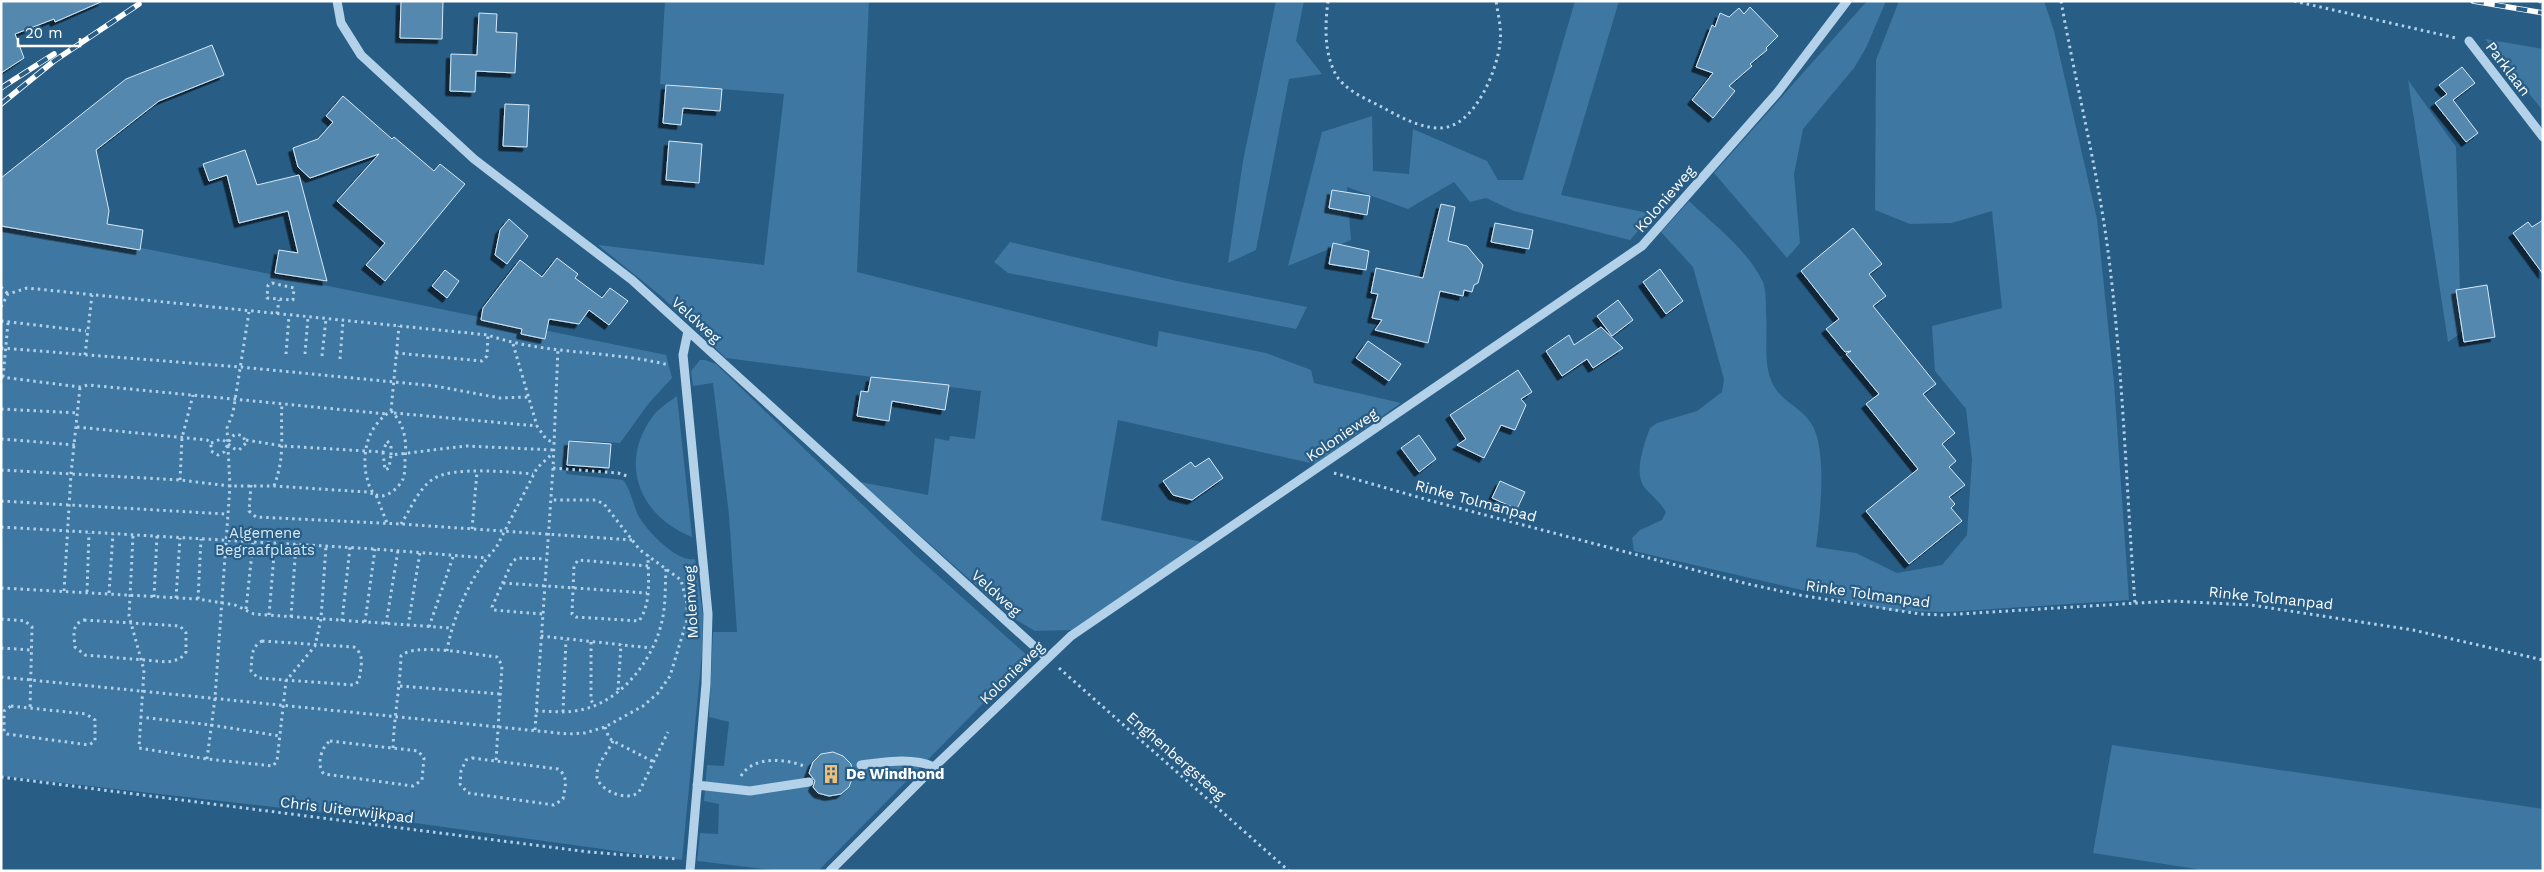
<svg xmlns="http://www.w3.org/2000/svg" width="2544" height="872" font-family="'Work Sans',sans-serif">
<style>
.green{fill:#3d77a2}
.building{fill:#5588af;stroke:#d6e9f6;filter:url(#shadow)}
.lines{fill:none;stroke-linecap:round;stroke-linejoin:round}
.path{stroke:#b3d1e8;stroke-width:3;stroke-dasharray:2.5 4;stroke-linecap:butt}
.minor{stroke:#b3d1e8;stroke-width:9}
.rail-casing{stroke:#fff;stroke-width:5.5}
.rail{stroke:#285d86;stroke-width:4;stroke-dasharray:11;stroke-linecap:butt}
.labels{text-anchor:middle;dominant-baseline:central;stroke-width:4.5;stroke-linejoin:round;paint-order:stroke}
.street-label{font-size:15px;fill:#fff;stroke:#285d86}
.park-label{font-size:15px;fill:#d6e9f6;stroke:#285d86}
.poi-label{font-size:15px;font-weight:bold;fill:#fff;stroke:#285d86;text-anchor:start}
</style>
<defs>
<filter id="shadow"><feDropShadow dx="-4.5" dy="4.5" stdDeviation="0" flood-color="#0009"/></filter>
</defs>
<rect width="100%" height="100%" fill="#285d86"/>
<path class="green" d="M665 1H869L857 272 1157 347 1159 331 1266 353 1311 370 1314 383 1401 403 1315 464 1118 420 1101 520 1202 542 1072 630 1035 631 1013 618 860 482 928 495 935 438 949 441 950 436 975 439 981 391 726 358 661 296 598 245 764 265 784 94 660 84Z
M1276 1H1304L1296 41 1322 74 1289 79 1256 250 1228 263 1243 161Z
M1575 1H1619L1561 195 1653 214 1630 240 1514 211 1486 198 1470 202 1454 182 1408 209 1347 187 1351 240 1288 266 1322 132 1372 116 1373 171 1409 174 1413 129 1487 161 1498 180H1523Z
M1867 1H1886L1866 48 1854 68 1803 129 1794 174 1800 243 1787 258 1714 173Z
M1899 1H2044L2054 31 2097 219 2114 383 2129 600 1948 612 1892 611 1634 551 1632 538 1640 530 1662 520 1666 512C1660 502 1653 497 1645 488 1633 474 1644 444 1650 428L1657 423 1697 411 1722 392 1724 379 1693 267 1661 232 1689 201C1715 226 1747 249 1763 282 1766 290 1766 304 1766 312 1768 335 1763 358 1771 380 1779 401 1800 406 1811 423 1828 448 1820 518 1816 547L1856 553 1897 573 1942 565 1967 535 1972 460 1966 409 1935 371 1932 326 2002 308 1992 211 1952 223 1910 224 1875 210 1876 60Z
M2485 39 2543 49V111Z
M2408 80 2456 147 2460 293 2467 329 2448 342Z
M1 223 152 250 666 355 672 378 649 403 620 443 569 440 566 474 623 480C631 490 633 504 638 515 646 530 677 563 695 559L703 615 702 653 682 860 415 823 1 776Z
M1010 242 1177 281 1307 307 1296 329 1008 273 994 262Z
M700 360H705L716 364 916 556 1029 657 818 871H781L697 861 700 833 718 834 719 804 704 801 707 765 724 766 729 722 709 717 713 632H737L729 515 713 383 693 386 691 371Z
M677 396 692 537C639 516 618 463 653 416 659 408 669 402 677 396Z
M2112 745 2543 809V871H2209L2093 853Z"/>
<path class="building" d="M1 1H103L55 22 54 19 15 34 24 58 1 73Z
M401 1H443L442 39 400 38Z
M1750 7 1778 36 1766 48 1767 50 1750 64 1752 66 1729 86 1735 91 1713 118 1692 100 1713 73 1696 67 1712 25 1715 27 1720 13 1729 17 1739 8 1744 14Z
M479 13 497 14 496 32 517 33 515 73 476 71 475 92 450 91 451 54 477 55Z
M212 45 224 75 159 101 96 150 109 211 107 224 143 230 140 250 1 226V178L126 79Z
M2462 67 2475 83 2453 100 2478 133 2466 142 2435 103 2447 94 2439 85Z
M666 85 722 89 720 111 683 108 681 125 663 123Z
M343 96 392 139 394 137 434 171 440 164 465 184 385 281 366 265 385 243 337 201 379 154 310 178 298 167 293 148 318 139 333 122 326 116Z
M505 104 529 105 527 147 503 146Z
M669 141 702 144 699 183 666 180Z
M245 150 257 185 299 175 327 281 275 273 279 250 298 253 288 211 239 223 227 175 209 181 203 164Z
M1332 190 1370 196 1367 215 1329 208Z
M1441 204 1455 207 1448 241 1467 246 1483 265 1478 283 1474 285 1472 292 1464 290 1463 296 1440 291 1428 343 1375 330 1382 320 1372 318 1378 294 1371 293 1376 268 1423 278Z
M509 219 528 236 507 264 495 255 500 230Z
M2543 220V274L2513 233 2528 222 2532 227Z
M1495 223 1533 230 1529 249 1491 242Z
M1853 228 1882 264 1869 274 1886 296 1873 306 1936 384 1923 394 1955 433 1942 444 1956 461 1949 467 1965 485 1949 497 1955 504 1951 508 1962 521 1909 564 1866 511 1918 469 1866 404 1879 394 1846 354 1851 351 1845 352 1826 329 1839 319 1801 271Z
M1333 243 1369 251 1366 270 1329 264Z
M557 258 578 274 575 278 602 298 610 288 628 301 609 325 589 310 579 324 549 319 545 339 521 334 522 329 481 320 483 308 520 260 542 277Z
M1660 269 1683 301 1666 314 1643 282Z
M445 270 459 281 447 298 432 286Z
M2487 285 2495 337 2464 342 2456 290Z
M1618 300 1633 320 1612 336 1597 316Z
M1601 327 1623 348 1593 368 1587 359 1562 376 1546 351 1569 335 1574 345Z
M1368 341 1401 364 1389 381 1356 358Z
M1518 370 1532 392 1521 399 1526 405 1515 430 1501 425 1484 458 1457 445 1466 439 1450 415Z
M871 377 949 385 945 410 892 401 889 421 857 416 861 391 868 392Z
M1419 435 1436 459 1419 472 1401 448Z
M569 441 611 444 609 468 567 465Z
M1209 458 1223 478 1192 500 1173 495 1163 481 1191 462 1195 467Z
M1500 481 1525 492 1517 509 1492 498Z
M833 752 843 756 851 764 853 776 849 787 841 794 829 796 818 793 813 787 815 781 809 773 813 762 821 754Z"/>
<g class="lines">
<path class="path" d="M1328 1C1325 25 1324 51 1335 73 1343 89 1364 98 1380 106 1398 116 1419 128 1440 128 1474 128 1497 71 1500 43 1502 30 1498 14 1496 1
M2061 1C2076 85 2097 167 2108 251 2123 368 2126 485 2135 603
M2294 1 2456 38
M2539 3 2540 1
M272 283 294 288 293 300 267 298 268 285Z
M1 287 8 294
M1 307 8 294 27 288 488 335C544 355 610 350 669 365
M277 314 279 300
M1 321 86 331
M513 344 537 426 546 439 554 443
M1 348 240 367 435 386 500 398 529 397
M396 353 482 361 487 356 488 335
M286 354 289 316
M305 354 308 317
M85 355 92 295
M322 356 326 319
M340 359 343 321
M1 377 80 387 88 385 387 414
M3 377 8 323
M1 409 78 413
M391 411C405 424 407 442 405 460 405 466 405 474 403 479 399 488 384 501 375 494 369 490 368 481 366 474 362 449 369 425 391 411Z
M391 411 399 326
M394 413 537 426
M77 427 207 440 211 443
M1 439 75 445
M246 440 283 446 383 452 387 441 391 445V455L466 446 554 450
M211 443 221 439C228 442 231 449 239 450L246 443 243 436 236 434C228 438 228 446 224 452L218 455 211 451V443
M383 452 385 470 389 468 391 455
M553 468 618 473 630 477
M1 470 180 480 230 486H274L367 492 376 495 387 523
M1334 473 1428 500 1748 584 1799 595 1920 614 1943 615 2171 601 2251 605 2413 630 2543 660
M180 480 182 438 193 395
M251 485 249 511 256 517 401 524 632 540
M274 486C286 454 280 435 282 403
M1 501 226 514
M401 524C410 510 419 488 433 479 453 466 509 472 533 474
M1 527 375 549 487 558
M472 529 477 472
M133 536 129 616 144 670 139 748 207 759 273 766 277 761 286 681 315 646 321 619 326 546
M648 566 578 560 574 566 572 614 576 617 639 621C652 603 648 576 648 555
M503 583 647 593
M1 588 198 599 235 605 254 614 451 628
M64 591 71 474 80 387
M87 592 89 533
M109 593 113 534
M154 597 157 536
M176 598 180 538
M198 599 201 539
M246 609 253 543
M542 614 493 610 492 607 512 562 517 558 546 559
M269 615 275 543
M291 617 296 544
M1 619 25 621 32 627 30 709
M84 620 180 626 186 633V652L180 659 168 662 85 655 75 647C74 636 71 624 84 620Z
M342 621 350 547
M365 622 375 549
M386 624 398 550
M408 626 420 552
M429 627 454 554
M541 636 651 648
M262 641 354 647C366 655 360 669 359 681L354 685 258 678 251 671C252 660 250 647 262 641Z
M591 642V700L594 705
M1 648 31 650
M447 651C452 618 473 571 496 548L537 468 553 453
M1059 668 1289 871
M1 677 568 734 585 733 605 727 643 706 658 693 670 676 687 620V603L681 580 640 550 604 504 596 500H550
M400 686 501 694
M618 690 621 644
M11 706 86 714 95 720V741L89 745 7 734 4 732V711Z
M536 711C548 711 561 713 574 711 618 706 653 662 662 621 666 604 665 585 666 568
M563 712 566 640
M140 717 211 725 280 736
M605 727 609 738 613 741 654 762
M535 730 553 468 558 348
M330 741 418 751 424 758 422 780 413 786 324 774C316 766 321 747 330 741Z
M613 741C609 750 598 763 597 773 594 789 627 803 639 792L668 732
M393 748C394 717 400 687 401 656 413 642 478 655 497 657L502 665 496 761
M472 758 558 769C569 777 565 787 563 799L554 805 468 793 460 784 461 771 466 760Z
M207 759 215 698 230 486 227 428 233 413 249 312
M741 776C754 755 786 759 804 766
M1 777 589 852 678 859"/>
<path class="minor" d="M337 1 341 23 361 55 474 159 632 280 1047 658
M2469 41 2543 137
M688 331 683 355 708 614 706 684 690 871
M861 765C885 762 912 757 934 767
M697 785 750 791 809 782
M830 871 934 767 1071 636 1642 246 1777 93 1847 1"/>
<g class="rail-casing">
<path id="rail" d="M2473 1 2543 13
M1 88 54 54
M1 104 54 61 139 4"/>
</g>
<use href="#rail" class="rail"/>
</g>
<defs>
<g id="building-bare" transform="scale(1.5)"><path d="M-4-6H4V6H1V3H-1V6H-4ZM-2.5-4.3h1.7v1.8h-1.7ZM.8-4.3h1.7v1.8H.8ZM-2.5-1h1.7V.8h-1.7ZM.8-1h1.7V.8H.8Z" fill="#efbe79" stroke="#285d86" stroke-width="2.5" paint-order="stroke"/></g>
</defs>
<g fill-rule="evenodd">
<use href="#building-bare" x="831" y="774"/>
</g>
<g class="labels">
<g class="street-label">
<text transform="translate(2508 69) rotate(53)">Parklaan</text>
<text transform="translate(1665 199) rotate(-49)">Kolonieweg</text>
<text transform="translate(696 320) rotate(42)">Veldweg</text>
<text transform="translate(1342 435) rotate(-34)">Kolonieweg</text>
<text transform="translate(1476 501) rotate(15)">Rinke Tolmanpad</text>
<text transform="translate(996 593) rotate(42)">Veldweg</text>
<text transform="translate(1868 594) rotate(8)">Rinke Tolmanpad</text>
<text transform="translate(2271 598) rotate(6)">Rinke Tolmanpad</text>
<text transform="translate(691 602) rotate(-93)">Molenweg</text>
<text transform="translate(1012 673) rotate(-44)">Kolonieweg</text>
<text transform="translate(1176 756) rotate(41)">Enghenbergsteeg</text>
<text transform="translate(347 810) rotate(7)">Chris Uiterwijkpad</text>
</g>
<g class="park-label">
<text x="265" y="533">Algemene<tspan x="265" dy="17">Begraafplaats</tspan></text>
</g>
<g class="poi-label">
<text x="846" y="774">De Windhond</text>
</g>
</g>
<rect width="2544" height="872" fill="none" stroke="#ffffff" stroke-width="5"/>
<path d="M18 38v8h62v-8" fill="none" stroke="#ffffff" stroke-width="2.5"/>
<text x="25" y="38" font-size="15" fill="#ffffff" stroke="#285d86" stroke-width="4" paint-order="stroke">20 m</text>
</svg>
